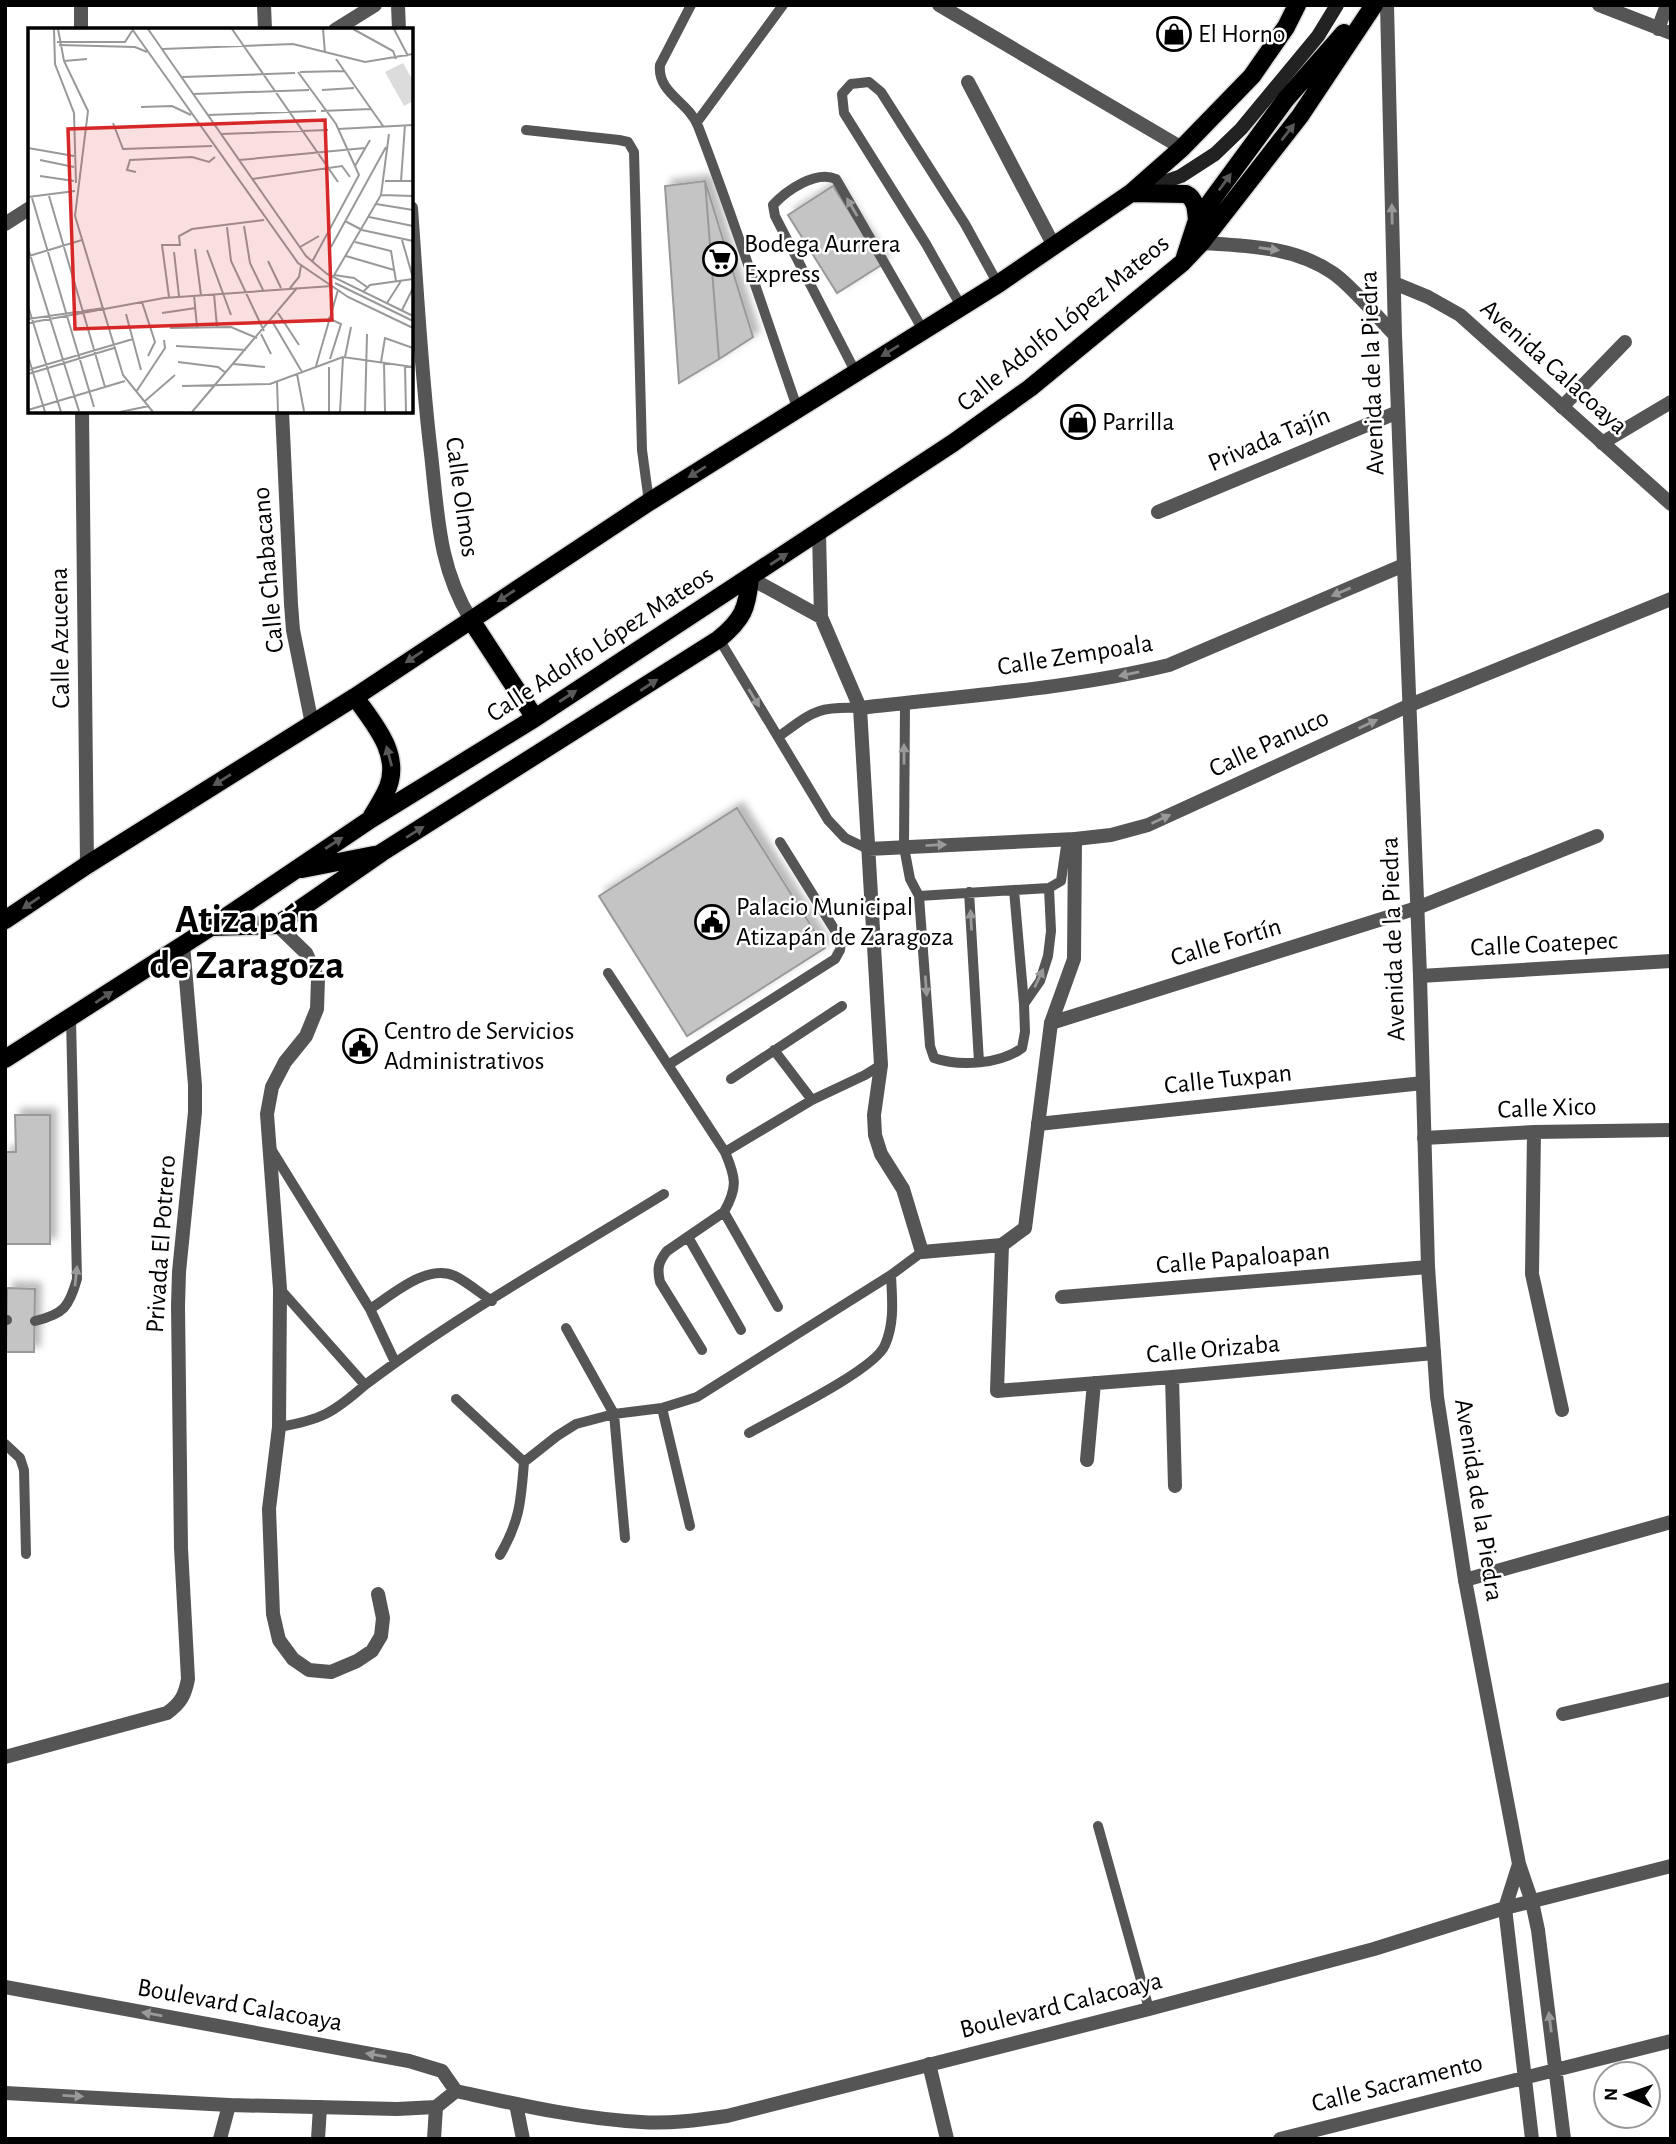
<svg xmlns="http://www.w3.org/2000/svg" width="1676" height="2144" font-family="'Alegreya Sans',sans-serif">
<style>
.building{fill:#c4c4c4;stroke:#999;stroke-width:2;filter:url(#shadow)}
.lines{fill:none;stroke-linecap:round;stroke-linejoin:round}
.primary-casing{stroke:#dbdbdb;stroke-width:21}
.service{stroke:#555;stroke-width:10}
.pedestrian{stroke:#555;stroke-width:14}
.minor{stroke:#555;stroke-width:14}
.tertiary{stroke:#555;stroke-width:14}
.secondary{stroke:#222;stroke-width:14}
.primary{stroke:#000;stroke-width:18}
.oneway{fill:#595959}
.oneway2{fill:#999}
.labels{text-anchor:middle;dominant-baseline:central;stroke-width:5;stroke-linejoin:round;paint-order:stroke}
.poi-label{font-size:26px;fill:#000;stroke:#fff;text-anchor:start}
.street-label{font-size:26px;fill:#000;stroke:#fff}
.town-label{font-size:40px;font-weight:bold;fill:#000;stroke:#fff}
.inset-road{fill:none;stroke:#999;stroke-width:2}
.view{fill:#d62828;fill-opacity:0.15;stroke:#d62828;stroke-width:3.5}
.inset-edge{fill:none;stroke:#000;stroke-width:3.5}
</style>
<defs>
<filter id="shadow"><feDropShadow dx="6" dy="-6" stdDeviation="3.5" flood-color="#0004"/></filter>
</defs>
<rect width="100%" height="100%" fill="#fff"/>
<path class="building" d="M705 181 753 337 719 359Z
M705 181 719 359 679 383 665 186Z
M833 186 883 264 837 293 788 215Z
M737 808 825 948 687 1036 599 896Z
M15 1115H50V1244H5V1152H16Z
M7 1288 35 1289 34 1352H6Z"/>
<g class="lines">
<g class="primary-casing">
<path id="primary" d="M1131 193 1186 194C1196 199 1196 210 1197 220
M1185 257 1197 220 1286 99 1344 33
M471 620 535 718
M355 697C373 723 401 753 388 787 384 797 378 806 372 816
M302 869 374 855
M5 920 87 865 355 697 649 502 998 284 1131 193 1182 148 1252 76 1286 27 1297 5
M211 927 277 925 381 853 719 639C743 619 747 609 750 578
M5 1059 211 927 371 819 535 718 953 443 1030 388 1182 263 1201 243 1300 116 1374 5"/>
</g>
<path class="service" d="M691 5 660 65C657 93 689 102 698 126 734 219 765 315 798 410
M697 122 783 5
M526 130 619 140 628 142 634 152 642 450 649 502
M961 306 926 244 844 113 842 94 851 84 869 82 881 92 965 224 998 284
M856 373 775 216 773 205C787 190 816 170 836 179L923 330
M719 639 828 820 845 838 868 849
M905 703 904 847 910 879 919 896 930 1046 934 1058C960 1067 1001 1064 1022 1048L1025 1032 1024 1004 1040 981 1048 956 1051 931 1049 888 1061 881 1067 839
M778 737C813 712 816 706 860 708
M1014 890 1049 888
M969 892 979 1062
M919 896 1014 890 1024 1004
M608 973 725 1152C736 1178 738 1187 724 1212L778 1307
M774 1050 812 1100
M668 1065 835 959 840 950 841 940 780 842
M731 1079 842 1006
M271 1149 370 1309C392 1295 427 1263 455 1276 467 1282 480 1293 492 1301
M725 1152 812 1100 865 1075 881 1065
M688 1237 741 1330
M280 1289 365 1385C459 1314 564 1256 664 1194
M370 1309 395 1362
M5 1320H7
M35 1321C64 1314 69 1307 77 1279L71 1019
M566 1328 614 1414 625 1538
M702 1350 660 1282C657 1269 658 1262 667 1251L724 1212
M456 1399 524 1462 557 1436 576 1424 614 1414 662 1408 697 1397 891 1275 922 1252
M662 1408 690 1526
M279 1427C321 1420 333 1413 365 1385
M749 1433C777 1417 875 1370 885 1345 895 1322 892 1299 891 1275
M5 1444 20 1458 24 1470 26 1554
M500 1555C520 1521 521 1500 524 1462
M1098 1826 1149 2009"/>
<path class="pedestrian" d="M1002 1245 1025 1228 1051 1023 1074 959 1075 839"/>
<path class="minor" d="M264 5 265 30
M398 5 399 30
M939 5 1182 148
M1599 5 1671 33
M1658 29 1667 5
M81 30V5
M335 30 375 5
M968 82 1054 246
M411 208C417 290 421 372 431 454 438 515 438 566 471 620
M5 224 30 208
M1562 407 1625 342
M82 411 87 865
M282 411 291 604 293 630 312 724
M1602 443 1671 402
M1158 512 1398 412
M819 533 821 617 860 708 881 1065 874 1115 875 1135 881 1154 903 1189 922 1252 1002 1245 997 1391 1172 1377 1434 1353
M750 578 821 617
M860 708C961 696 1070 689 1169 665L1404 565
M868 849 1075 839 1111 835 1148 825 1410 705 1671 599
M277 925 306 953 318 979 317 1009 306 1036 285 1062 272 1087 267 1114 280 1289 279 1427 269 1509 273 1614 279 1640 293 1659 309 1670 331 1672 357 1661 372 1651 381 1636 383 1618 378 1594
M1420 976 1671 961
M1051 1023 1417 908 1597 836
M1038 1124 1423 1083
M1534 1132 1532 1274 1562 1410
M1424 1138 1534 1132 1671 1130
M1062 1297 1428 1267
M1172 1377 1175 1486
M1087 1460 1094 1383
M1465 1580 1671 1522
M1563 1714 1671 1689
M5 1757 167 1713C181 1703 185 1695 188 1679L181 1548 178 1306 179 1272 195 1112V1085L183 944
M1532 1902 1538 1930 1564 2139
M1505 1908 1532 2139
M929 2064 947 2139
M516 2104 523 2139
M220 2139 229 2105
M318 2139 320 2107
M434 2139 436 2107
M1280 2139 1671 2041"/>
<path class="tertiary" d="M1387 5 1395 335 1420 976 1428 1267 1434 1353 1437 1397 1465 1580 1519 1864 1532 1902
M1201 243C1247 246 1293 246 1333 273 1352 286 1378 318 1395 335
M1394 283 1428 297 1460 315 1671 504
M1505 1908 1519 1864
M5 1987 409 2061 442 2071 456 2091C516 2104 579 2119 641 2122 670 2124 699 2120 727 2116L1149 2009 1374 1949 1505 1908 1671 1866
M5 2093 229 2105 397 2109 436 2107 456 2091"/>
<path class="secondary" d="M1139 191 1181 176 1215 154 1241 129 1318 36 1337 5"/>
<use href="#primary" class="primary"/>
</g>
<defs><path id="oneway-solid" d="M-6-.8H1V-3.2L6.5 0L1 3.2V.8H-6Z" transform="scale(1.75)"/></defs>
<g class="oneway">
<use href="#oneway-solid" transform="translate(1288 132) rotate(-52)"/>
<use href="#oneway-solid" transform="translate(1225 182) rotate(-54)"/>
<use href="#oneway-solid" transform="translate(890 351) rotate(148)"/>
<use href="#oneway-solid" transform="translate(697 472) rotate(148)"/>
<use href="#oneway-solid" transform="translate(779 559) rotate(-33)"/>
<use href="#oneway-solid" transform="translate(506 596) rotate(147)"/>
<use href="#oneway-solid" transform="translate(414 657) rotate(146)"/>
<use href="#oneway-solid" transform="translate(649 685) rotate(-33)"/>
<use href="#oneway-solid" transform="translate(568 696) rotate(-33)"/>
<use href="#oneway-solid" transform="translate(389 756) rotate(-105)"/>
<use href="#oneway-solid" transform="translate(222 780) rotate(148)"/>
<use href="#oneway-solid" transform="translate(415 832) rotate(-32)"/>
<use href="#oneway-solid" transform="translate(334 843) rotate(-33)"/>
<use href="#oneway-solid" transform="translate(31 903) rotate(146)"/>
<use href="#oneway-solid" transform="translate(104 997) rotate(-34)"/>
</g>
<g class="oneway2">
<use href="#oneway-solid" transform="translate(852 207) rotate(-120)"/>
<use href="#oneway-solid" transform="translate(1392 214) rotate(-91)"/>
<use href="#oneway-solid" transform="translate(1269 249) rotate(8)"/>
<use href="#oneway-solid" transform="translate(1341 592) rotate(157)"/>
<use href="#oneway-solid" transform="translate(1129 674) rotate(169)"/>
<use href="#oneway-solid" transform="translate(754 698) rotate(59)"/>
<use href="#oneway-solid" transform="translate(1368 724) rotate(-25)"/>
<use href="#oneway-solid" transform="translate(904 754) rotate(-90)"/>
<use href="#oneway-solid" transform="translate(1161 819) rotate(-25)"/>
<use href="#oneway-solid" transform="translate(936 845) rotate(-3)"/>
<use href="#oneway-solid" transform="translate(971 920) rotate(-93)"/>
<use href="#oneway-solid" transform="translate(1039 978) rotate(-65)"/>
<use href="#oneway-solid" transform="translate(926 986) rotate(86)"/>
<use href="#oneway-solid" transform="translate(76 1276) rotate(-84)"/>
<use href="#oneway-solid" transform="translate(152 2014) rotate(-170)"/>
<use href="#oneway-solid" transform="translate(1550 2022) rotate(-97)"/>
<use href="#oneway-solid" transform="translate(376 2055) rotate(-170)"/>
<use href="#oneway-solid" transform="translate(73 2096) rotate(3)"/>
</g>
<defs>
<g id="shop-ring" transform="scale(1.75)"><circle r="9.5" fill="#fff" stroke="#000" stroke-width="1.5"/><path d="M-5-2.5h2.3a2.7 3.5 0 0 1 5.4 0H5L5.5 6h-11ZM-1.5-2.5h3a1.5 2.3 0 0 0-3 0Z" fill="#000"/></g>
<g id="supermarket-ring" transform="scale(1.75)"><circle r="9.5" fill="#fff" stroke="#000" stroke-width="1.5"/><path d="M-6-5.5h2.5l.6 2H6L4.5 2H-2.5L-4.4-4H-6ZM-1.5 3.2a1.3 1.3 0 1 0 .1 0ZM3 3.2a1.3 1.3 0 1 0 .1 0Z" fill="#000"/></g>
<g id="civic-ring" transform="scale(1.75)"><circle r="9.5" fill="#fff" stroke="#000" stroke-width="1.5"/><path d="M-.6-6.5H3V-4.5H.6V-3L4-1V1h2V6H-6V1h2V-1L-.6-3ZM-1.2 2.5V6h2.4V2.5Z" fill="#000"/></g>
</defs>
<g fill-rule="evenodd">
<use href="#shop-ring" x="1174" y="34"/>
<use href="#supermarket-ring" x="720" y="259"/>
<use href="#shop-ring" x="1078" y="422"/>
<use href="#civic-ring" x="712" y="922"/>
<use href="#civic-ring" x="360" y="1046"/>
</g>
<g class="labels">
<g class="poi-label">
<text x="1198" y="34">El Horno</text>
<text x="744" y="244">Bodega Aurrera<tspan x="744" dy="30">Express</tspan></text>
<text x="1102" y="422">Parrilla</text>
<text x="736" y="907">Palacio Municipal<tspan x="736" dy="30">Atizapán de Zaragoza</tspan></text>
<text x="384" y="1031">Centro de Servicios<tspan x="384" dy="30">Administrativos</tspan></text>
</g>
<g class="street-label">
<text transform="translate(1063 323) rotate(-39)">Calle Adolfo López Mateos</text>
<text transform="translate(1554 367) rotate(42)">Avenida Calacoaya</text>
<text transform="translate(1372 373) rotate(-92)">Avenida de la Piedra</text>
<text transform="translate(1269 439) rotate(-23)">Privada Tajín</text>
<text transform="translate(462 497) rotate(82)">Calle Olmos</text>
<text transform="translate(268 570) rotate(-95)">Calle Chabacano</text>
<text transform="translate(60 638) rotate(-91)">Calle Azucena</text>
<text transform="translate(600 644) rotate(-33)">Calle Adolfo López Mateos</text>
<text transform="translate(1075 655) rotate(-9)">Calle Zempoala</text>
<text transform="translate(1269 743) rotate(-25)">Calle Panuco</text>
<text transform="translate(1393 939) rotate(-92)">Avenida de la Piedra</text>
<text transform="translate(1226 942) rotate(-17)">Calle Fortín</text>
<text transform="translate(1544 944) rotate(-3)">Calle Coatepec</text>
<text transform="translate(1228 1079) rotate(-6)">Calle Tuxpan</text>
<text transform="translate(1547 1108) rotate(-2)">Calle Xico</text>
<text transform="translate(161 1244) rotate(-86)">Privada El Potrero</text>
<text transform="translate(1243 1258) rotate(-5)">Calle Papaloapan</text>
<text transform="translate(1213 1349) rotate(-5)">Calle Orizaba</text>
<text transform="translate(1479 1500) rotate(81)">Avenida de la Piedra</text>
<text transform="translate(240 2005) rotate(10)">Boulevard Calacoaya</text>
<text transform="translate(1061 2005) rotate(-14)">Boulevard Calacoaya</text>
<text transform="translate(1397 2083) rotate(-14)">Calle Sacramento</text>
</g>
<g class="town-label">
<text x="247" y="920">Atizapán<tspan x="247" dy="46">de Zaragoza</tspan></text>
</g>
</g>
<g transform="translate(28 28)">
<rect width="385" height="385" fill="#fff"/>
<path d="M375 35 385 53V73L376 78 357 44Z" fill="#dcdcdc"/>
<path class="inset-road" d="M26 1 27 36 46 85 48 155M30 1 36 33 60 83 47 188 95 347 125 384M104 1 270 235 320 269 385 300M120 1 278 228 299 246 385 288M204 1 310 154M295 1 297 25M325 1 365 23 368 31M366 1 380 28M29 14H97L104 3M31 17 107 19 119 24M134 21 265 16 337 34 385 26M308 31 355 98M36 33 59 31M270 44 308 96 331 147 284 234M272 44 316 43M154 49 267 45M294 62 326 60M166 66 281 62M113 79 144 78 163 87M293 83 343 81M180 87 288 83M85 95 95 121 184 118M310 101 385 97M193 106 300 102M0 120 46 128M12 132 46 139M211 132 337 120M327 138 342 112M108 144 99 142 102 132 164 129 181 134 187 129M12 148 46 153M224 151 314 138 322 149M357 153H385M373 153 377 97M353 167 385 168M21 168 77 359M0 169 47 163M4 170 66 379M348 176 385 182M341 189 385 198M317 193 334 202 385 213M216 198 222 235 235 262M199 199 203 233 236 303M374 212 385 250M327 214 363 223 368 253M272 219 291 208M303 219 358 119M0 220 51 383M167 221 173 267M179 222 203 287M146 224 151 268M1 228 54 212M318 228 366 242M240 233 253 260M306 247 326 250 339 259M305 249 353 167 361 106M307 255 385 293M262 260 271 249 273 238M335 264 342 257 385 251M186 266 189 299M166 267 169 299M141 269 134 217H152L151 208 164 201 236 192M114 274 127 314 120 328M359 275 373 253M0 278 33 384M374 282 385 260M134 285 168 280M250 285 271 317M98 286 113 342M300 290 313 296 302 331M0 291 76 280M244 293 274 344M0 295 136 270 304 258M142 300 203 299 229 310M233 306 243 326M148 318 218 322M0 328 17 384M317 329 323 299M150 334 190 339 198 345M353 334 357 310 385 320M356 335 357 384M206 336 237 339M288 338 310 262M377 338 378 384M0 342 105 311M0 346 86 320M269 346 276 383M249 354 250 384M154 358 242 356 315 329 385 339M108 364 137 320 136 312M117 373 147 347M0 382 97 353M92 384 121 378M164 384 269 260M301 384V339M312 384 315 329M337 384 339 306"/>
<path class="view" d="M297 92 304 292 47 301 40 101Z"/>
<rect width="385" height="385" class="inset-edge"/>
</g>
<rect width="1676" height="2144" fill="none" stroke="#000000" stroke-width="14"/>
<g transform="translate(1627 2095) rotate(272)"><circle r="33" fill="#ffffff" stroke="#999999" stroke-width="2"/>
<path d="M0-5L12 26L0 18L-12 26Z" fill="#000000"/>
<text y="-10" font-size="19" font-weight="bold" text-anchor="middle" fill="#000000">N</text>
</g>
</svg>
